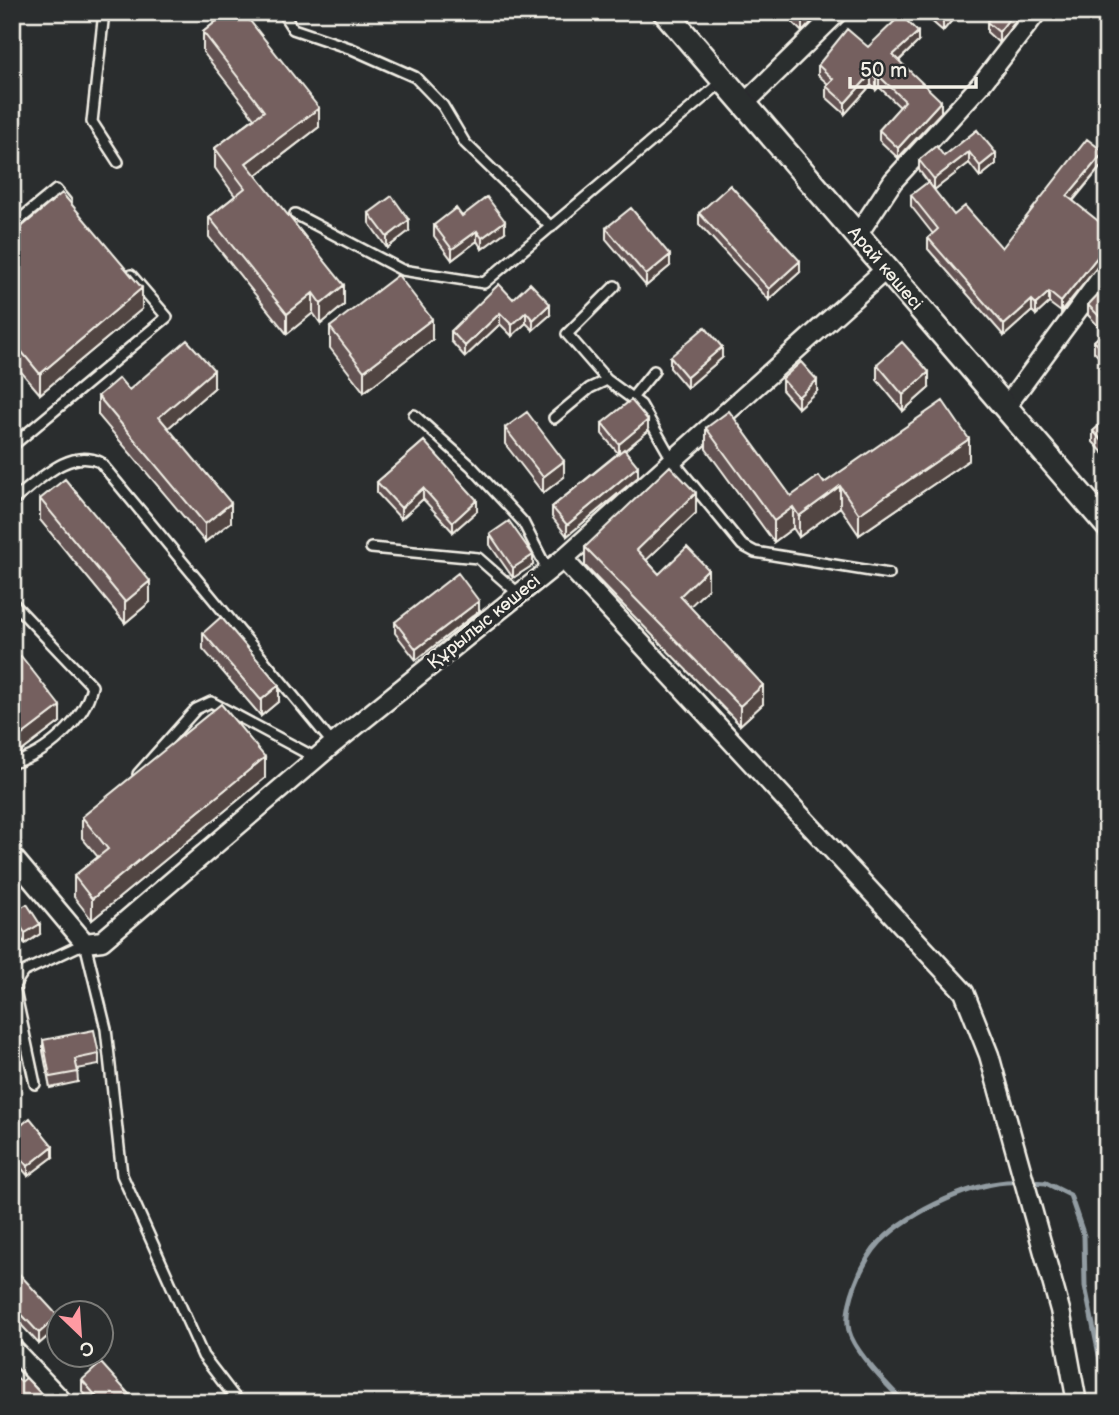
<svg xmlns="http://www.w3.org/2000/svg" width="1119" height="1415" font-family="'Balsamiq Sans',sans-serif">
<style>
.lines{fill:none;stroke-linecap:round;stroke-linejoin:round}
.stream{stroke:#929ca2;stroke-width:5}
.service-casing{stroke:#f4f1e8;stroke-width:14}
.minor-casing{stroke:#f4f1e8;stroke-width:23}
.secondary-casing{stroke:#f4f1e8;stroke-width:28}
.service{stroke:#2a2d2e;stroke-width:9}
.minor{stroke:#2a2d2e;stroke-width:18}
.secondary{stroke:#2a2d2e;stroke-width:23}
.wall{fill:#645352;stroke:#f4f1e8;stroke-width:2}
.shaded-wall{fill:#514442;stroke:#f4f1e8;stroke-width:2}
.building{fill:#74615f;stroke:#f4f1e8;stroke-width:2}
.labels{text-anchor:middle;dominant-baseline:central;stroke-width:7;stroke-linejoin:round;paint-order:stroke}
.street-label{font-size:18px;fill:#f4f1e8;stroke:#2a2d2e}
</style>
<rect width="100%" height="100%" fill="#2a2d2e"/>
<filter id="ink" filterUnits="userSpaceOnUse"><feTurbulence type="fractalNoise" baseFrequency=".0143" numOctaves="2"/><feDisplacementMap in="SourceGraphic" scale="14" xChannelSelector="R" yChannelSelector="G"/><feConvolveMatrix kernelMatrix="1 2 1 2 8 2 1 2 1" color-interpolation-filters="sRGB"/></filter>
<g filter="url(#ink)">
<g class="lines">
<path class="stream" d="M1029 1182 1046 1183 1070 1195 1084 1236 1085 1286 1107 1394
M905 1403C889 1387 854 1352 849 1331 843 1306 862 1261 880 1242 910 1212 977 1179 1020 1182"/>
<g class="service-casing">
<path id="service" d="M104 12 92 122 118 162
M282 12 293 29 352 49 415 77 443 106 465 143 551 227
M295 214 402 270 484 283 723 81
M12 226 56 190 66 202
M607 380 567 334 615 286
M632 398 654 371
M414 415 471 466 523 522 548 571
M554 418 590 388 607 380 641 405 673 461 742 545 755 552 889 574
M12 446 167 317 131 275
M12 501C37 483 68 447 100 462L333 744
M371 548 478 558 519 594
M12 602 92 686C85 720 45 756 12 763
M138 774 196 709 211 702 316 758
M35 1084 14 986 23 972 85 943 106 1029 122 1175 203 1356 239 1403"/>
</g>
<g class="minor-casing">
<path id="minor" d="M745 103 838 12
M858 234 893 181 983 82 1037 12
M1005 408 1107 270
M563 559 964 992 989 1055 1060 1310 1077 1403
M12 856 85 943 102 941 333 744 563 559 885 270
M12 1348 64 1403"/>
</g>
<g class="secondary-casing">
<g id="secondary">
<path id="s1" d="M665 12 1107 525"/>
</g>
</g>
<use href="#service" class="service"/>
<use href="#minor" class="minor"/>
<use href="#secondary" class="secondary"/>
</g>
<path class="wall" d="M205 12H243L319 127 256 176 344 305 321 324 313 313 287 334 209 237V217L235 196 215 168V148L254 118 203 52V32L223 16Z
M782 12H821L802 32Z
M921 12H959L943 31Z
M1017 12V19L999 43 987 32V22Z
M918 42 899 61 941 112 898 158 879 140V130L900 107 879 87 876 90 871 85 845 114 826 97V86L828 84 818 75V65L868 47Z
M977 130 996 164 980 177 969 163 934 190 919 170V160L944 156Z
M1104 163 1073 201 1061 312 1049 303 1036 315 1032 311 1004 336 928 249V238L933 234 911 206V195L954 215 1002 248Z
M369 213 409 231 387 248 369 223Z
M699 213 800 272 769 300 699 224Z
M462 216 505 232 482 249 477 241 452 260 434 236V225Z
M606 228 670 266 646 286 606 239Z
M12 235 142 309 40 394 17 367 12 371Z
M1107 285V365L1094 352V341L1104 332 1088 315V305Z
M513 299 550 315 533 330 526 323 512 336 500 324 465 357 451 341V331Z
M330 327 432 340 364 392 330 348Z
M670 357 722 358 687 388 670 368Z
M877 364 929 388 903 411 877 380Z
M782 379 817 391 798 408 782 390Z
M214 388 168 428 231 522 205 542 98 415V396L129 390Z
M1107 419V457L1093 442V431Z
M602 423 648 431 625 450 638 477 567 536 552 517V507L618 453 602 434Z
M505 428 564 477 543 493 505 444Z
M706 428 791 496 824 483 969 460 859 535 840 507 799 537 793 528 774 542 706 449Z
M424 441 477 511 453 532 423 499 401 519 377 493V482Z
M40 499 150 602 125 623 40 520Z
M696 513 646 560 659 574 708 589 689 606 763 704 740 725 585 566V547Z
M490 534 533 565 513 578 490 545Z
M479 611 416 660 395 633V622Z
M203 633 279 701 261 716 203 649Z
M12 663 60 722 18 754 12 747Z
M265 778 92 920 74 897V876L98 857 82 838V817Z
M12 913 40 934 25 944 12 924Z
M43 1040 99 1054V1065L77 1069 78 1082 50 1088 43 1051Z
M12 1133 53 1157 28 1176 12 1157Z
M12 1266 58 1327 39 1344 12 1315Z
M82 1380 137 1403H93L82 1391Z"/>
<path class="shaded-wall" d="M811 12H821L802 32V21Z
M950 12H959L943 31V20Z
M1014 12H1017V19L999 43V32Z
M918 32V42L893 66V55Z
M871 74V85L845 114V103Z
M879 76V87L876 90V79Z
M941 101V112L898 158V148Z
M319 108V127L246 183V163Z
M969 152V163L934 190V179Z
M1104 152V163L1067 207V196Z
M996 153V164L980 177V166Z
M409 220V231L387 248V237Z
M505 221V232L482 249V238Z
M477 231V241L452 260V249Z
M1107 245V255L1061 312V302Z
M670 255V266L646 286V275Z
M800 261V272L769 300V289Z
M344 285V305L321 324V304Z
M142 288V309L40 394V374Z
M1049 292V303L1036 315V304Z
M313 293V313L287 334V314Z
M1032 300V311L1004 336V325Z
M550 304V315L533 330V320Z
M526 312V323L512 336V325Z
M500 313V324L465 357V346Z
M432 319V340L364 392V371Z
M17 346V367L12 371V350Z
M722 347V358L687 388V377Z
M214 370V388L159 436V417Z
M929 372V388L903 411V395Z
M817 380V391L798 408V397Z
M648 420V431L619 455V444Z
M969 439V460L859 535V514Z
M564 461V477L543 493V477Z
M638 466V477L567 536V525Z
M840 486V507L799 537V516Z
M423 488V499L401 519V508Z
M696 493V513L637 569V550Z
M477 500V511L453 532V522Z
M231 503V522L205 542V524Z
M793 507V528L774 542V521Z
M533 555V565L513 578V568Z
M708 569V589L680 616V596Z
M150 581V602L125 623V602Z
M479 601V611L416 660V649Z
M279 685V701L261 716V700Z
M763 685V704L740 725V706Z
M60 706V722L18 754V738Z
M265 757V778L92 920V899Z
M40 924V934L25 944V933Z
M53 1146V1157L28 1176V1166Z
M58 1316V1327L39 1344V1333Z"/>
<path class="building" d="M228 12H243L319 108 246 163 344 285 321 304 313 293 287 314 209 217 245 188 215 148 264 111 203 32Z
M793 12H811L802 21Z
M934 12H950L943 20Z
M995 12H1014L999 32 987 22Z
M901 15 918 32 893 55 941 101 898 148 879 130 905 101 879 76 876 79 871 74 845 103 826 86 833 79 818 65 847 29 868 47Z
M977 130 996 153 980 166 969 152 934 179 919 160 936 146 944 156Z
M1087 139 1104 152 1067 196 1107 228V245L1061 302 1049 292 1036 304 1032 300 1004 325 928 238 938 229 911 195 928 182 954 215 965 206 1002 248Z
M730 185 800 261 769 289 699 213Z
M62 193 142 288 40 374 17 346 12 350V309L19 304 12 296V235Z
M392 196 409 220 387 237 369 213Z
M487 197 505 221 482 238 477 231 452 249 434 225 456 208 462 216Z
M631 208 670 255 646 275 606 228Z
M398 275 432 319 364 371 330 327Z
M530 283 550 304 533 320 526 312 512 325 500 313 465 346 451 331 499 284 513 299Z
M1107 285V324L1088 305Z
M705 327 722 347 687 377 670 357Z
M1107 330V354L1094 341Z
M187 340 214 370 159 417 231 503 205 524 98 396 119 378 129 390Z
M902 342 929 372 903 395 877 364Z
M801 362 817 380 798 397 782 379Z
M631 400 648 420 619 444 602 423Z
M943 401 969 439 859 514 840 486 799 516 793 507 774 521 706 428 729 411 791 496 819 476 824 483Z
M527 412 564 461 543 477 505 428Z
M1107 419V446L1093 431Z
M424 441 477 500 453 522 423 488 401 508 377 482Z
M624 449 638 466 567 525 552 507Z
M670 466 696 493 637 550 659 574 687 547 708 569 680 596 763 685 740 706 585 547Z
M65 479 150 581 125 602 40 499Z
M509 521 533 555 513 568 490 534Z
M458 573 479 601 416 649 395 622Z
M221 617 279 685 261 700 203 633Z
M21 656 60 706 18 738 12 731V663Z
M221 704 265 757 92 899 74 876 108 849 82 817Z
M27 904 40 924 25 933 12 913Z
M94 1030 99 1054 75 1059 78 1072 50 1077 43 1040Z
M30 1118 53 1146 28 1166 12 1146V1133Z
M12 1266 58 1316 39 1333 12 1304Z
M80 1309 84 1313H75Z
M101 1363 137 1403H102L82 1380Z
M12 1372 21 1382 26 1378 44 1397 38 1403H12Z"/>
</g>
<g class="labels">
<g class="street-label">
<text stroke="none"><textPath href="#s1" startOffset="338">Арай көшесі</textPath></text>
<text transform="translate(484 622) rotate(-39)">Құрылыс көшесі</text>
</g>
</g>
<rect width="1119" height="1415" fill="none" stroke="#2a2d2e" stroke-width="42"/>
<rect x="21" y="21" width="1077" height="1373" fill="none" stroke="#f4f1e8" stroke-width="2.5" filter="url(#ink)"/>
<g transform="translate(80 1334) rotate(155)"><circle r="33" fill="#2a2d2e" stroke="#7b7b78" stroke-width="2"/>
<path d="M0-5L12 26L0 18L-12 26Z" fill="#ff9aa2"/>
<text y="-10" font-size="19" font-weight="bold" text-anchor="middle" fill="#f4f1e8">С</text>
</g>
<path d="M850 77v10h126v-10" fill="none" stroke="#f4f1e8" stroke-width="3.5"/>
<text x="860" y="77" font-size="21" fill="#f4f1e8" stroke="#2a2d2e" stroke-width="5" paint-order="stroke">50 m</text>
</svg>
